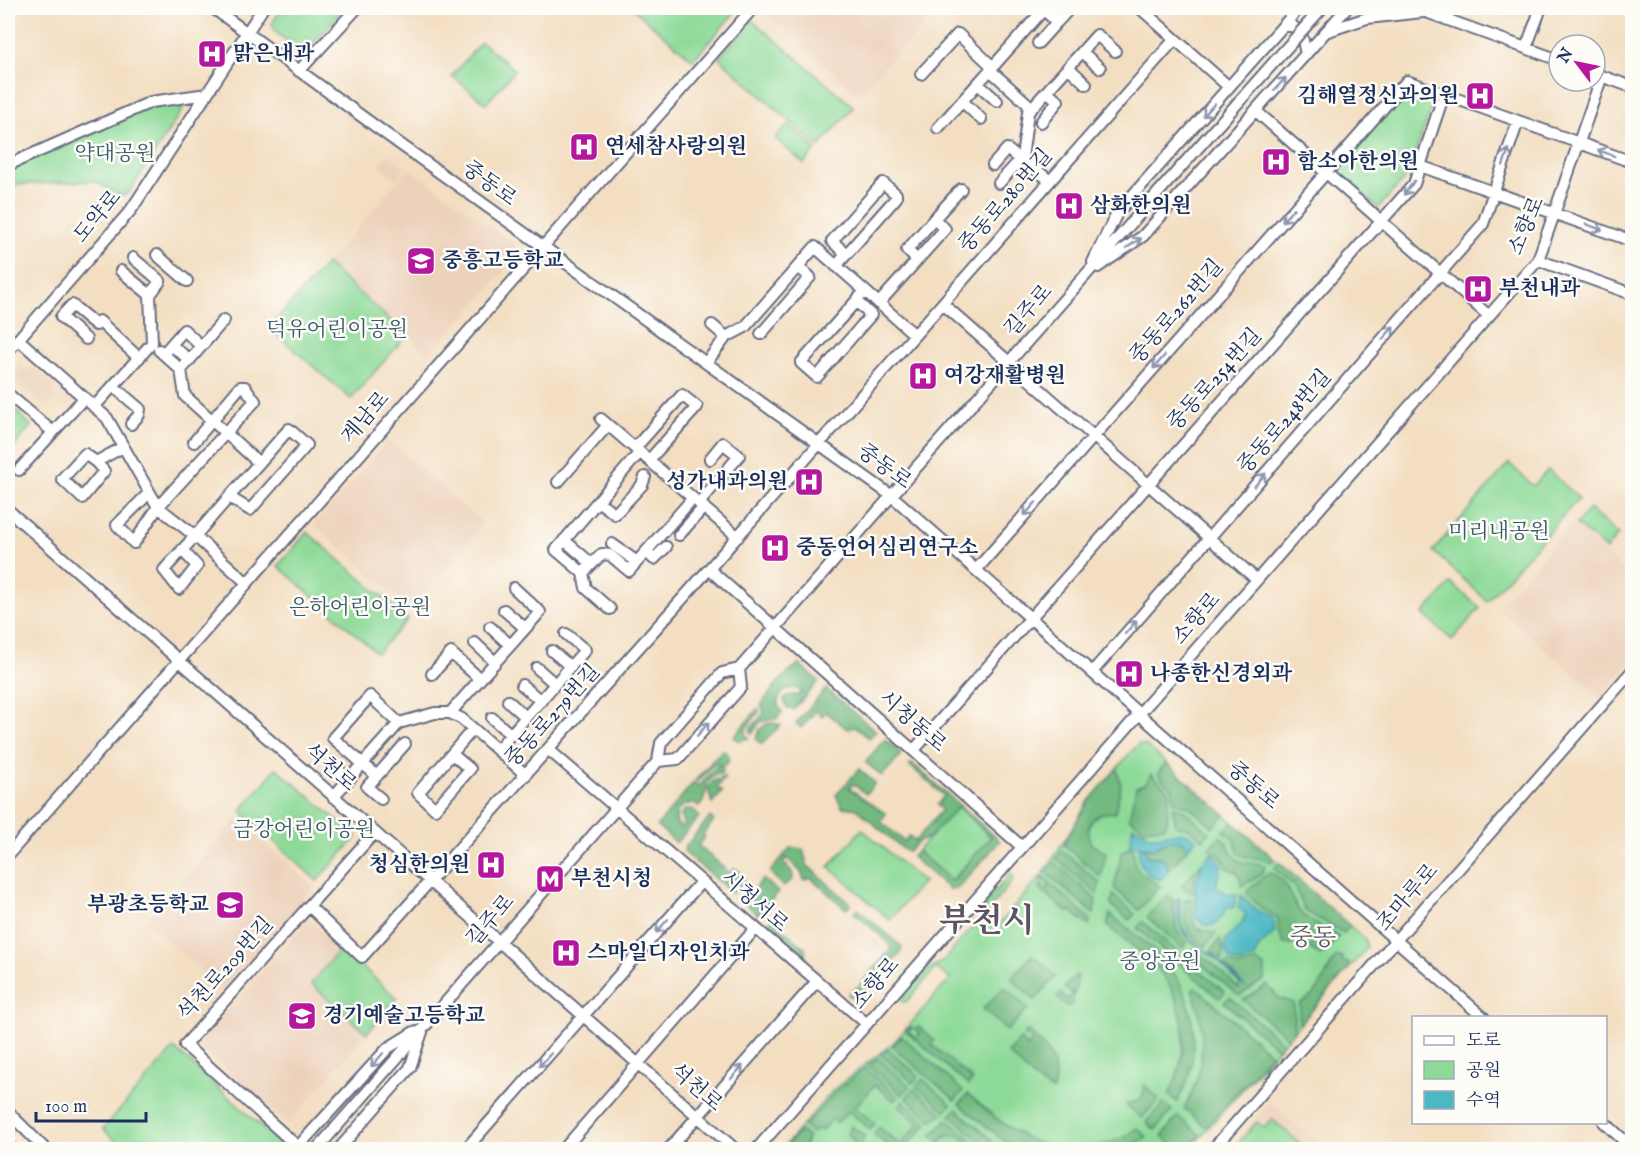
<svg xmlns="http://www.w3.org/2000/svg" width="1640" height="1157" font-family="'IM FELL English','Noto Serif KR',serif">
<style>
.built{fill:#edd2bb}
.green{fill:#8dda98;stroke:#54847b;stroke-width:1.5}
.forest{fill:#72ba80;stroke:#46746f;stroke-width:1.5}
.water{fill:#4bb8c4;stroke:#337491;stroke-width:1.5}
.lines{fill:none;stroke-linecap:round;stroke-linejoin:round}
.minor-casing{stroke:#676c81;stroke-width:14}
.minor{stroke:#fff;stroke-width:10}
.minor-bridge-casing{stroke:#676c81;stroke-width:14;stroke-linecap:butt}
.minor-bridge{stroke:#fff;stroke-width:10}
.oneway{stroke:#8d97ae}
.labels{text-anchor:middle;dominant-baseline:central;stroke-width:5;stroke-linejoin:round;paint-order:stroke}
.poi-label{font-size:21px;font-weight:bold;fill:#1b2f5e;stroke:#fdfcf7;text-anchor:start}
.park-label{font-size:21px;fill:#385a6c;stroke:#fdfcf7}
.street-label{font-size:21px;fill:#1b2f5e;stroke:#fdfcf7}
.quarter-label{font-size:24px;fill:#5c5364;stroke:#fdfcf7}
.town-label{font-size:33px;font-weight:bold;fill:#5c5364;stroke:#fdfcf7}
</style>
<rect width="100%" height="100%" fill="#fdfcf7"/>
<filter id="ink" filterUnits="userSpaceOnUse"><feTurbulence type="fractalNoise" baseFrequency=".0167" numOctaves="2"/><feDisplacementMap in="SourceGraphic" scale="12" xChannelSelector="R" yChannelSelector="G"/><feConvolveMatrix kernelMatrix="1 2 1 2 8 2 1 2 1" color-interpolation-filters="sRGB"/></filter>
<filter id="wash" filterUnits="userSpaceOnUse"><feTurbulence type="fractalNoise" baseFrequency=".008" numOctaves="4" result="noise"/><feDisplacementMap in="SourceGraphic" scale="24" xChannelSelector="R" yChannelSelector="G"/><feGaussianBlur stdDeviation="1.35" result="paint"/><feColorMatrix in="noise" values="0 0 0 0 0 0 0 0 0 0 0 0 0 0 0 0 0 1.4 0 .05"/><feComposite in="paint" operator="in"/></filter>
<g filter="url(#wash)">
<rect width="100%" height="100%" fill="#f3dec1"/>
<path class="built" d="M766 8H940L858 94 763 10Z
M389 154 406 168 396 180 379 165Z
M409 168 515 244 517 257 429 355 326 264Z
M21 365 26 371 31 366 56 388 52 392 58 397 49 406 45 402 42 405 11 377Z
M388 441 484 524 410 608 314 524Z
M1573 523 1632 578V660L1601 697 1497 608Z
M237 819 314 887 232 980 221 988 146 922Z
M856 920 885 945 874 958 845 933Z
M313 923 397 998 288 1124 201 1048V1040L305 924Z
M1269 1102 1324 1149 1227 1150Z"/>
<path class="green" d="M282 8H344L309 49 299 50 275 32 272 23Z
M632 8H739L693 60Z
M752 20 854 107 819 147 719 58Z
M481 42 515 70 486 104 452 76Z
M1405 93 1434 101 1407 176 1378 208 1338 171Z
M151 102 179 103 183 109 128 194 120 196 95 181 8 185V165Z
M788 124 816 149 804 164 775 138Z
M326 264 407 335 351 399 269 328Z
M8 402 31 426 8 454Z
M1509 463 1533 486 1548 470 1579 498 1487 601 1433 551Z
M1589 509 1618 535 1606 550 1576 524Z
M307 532 408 619 377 653 278 566Z
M1451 583 1480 608 1452 640 1423 614Z
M1138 744 1147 746 1366 940 1367 948 1190 1149 781 1150 834 1089 894 1042 950 979 936 968 906 1002H902V998L927 969 942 962 978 921 982 906 1010 875H1013L1014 879 985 914 998 925 1043 874 1089 801Z
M276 768 357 837 317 881 241 811Z
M958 806 991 837 951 881 917 851Z
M862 829 923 882 890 920 829 867Z
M341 948 397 998 367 1033 311 984Z
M174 1048 281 1144 277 1149H125L103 1129Z
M1272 1119 1306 1149H1233L1257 1122 1265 1128Z"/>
<path class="forest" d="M799 664 819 681 794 709 787 708 784 700 788 695H799L802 691 795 688 787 689C779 696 774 703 782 712L778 718 760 722 752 734 750 729 764 713 761 705 777 683Z
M826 689 876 731 869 738 855 727 847 729 826 712 822 716 816 711 801 728 796 723Z
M758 708 759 712 746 728V735L749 738 739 741 734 737Z
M773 723 781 725 762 744 756 740C758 730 763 723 773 723Z
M885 739 900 752V756L882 776 865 762Z
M722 750 728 754 729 761 725 765H713L698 781H695Z
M1166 763 1225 815 1213 827 1188 806 1173 802V789L1163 781 1158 773Z
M913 764 1000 841 957 889 950 890 912 857 917 851 952 881 991 837 958 807 930 837 918 842 909 851 904 850 857 809 842 807 836 795 859 769 875 783 866 794 853 784 849 788 886 814 880 821 904 841 909 836 915 841 942 810 937 805 944 796 909 765Z
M720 767 723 768 722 773C699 779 711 796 699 807L694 803 684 805 677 811 676 822 681 828 684 825 681 815 685 810 693 809 699 817 676 843 657 826 693 783 700 785 715 768Z
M1117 768 1121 786 1115 813C1096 810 1082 825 1091 844L1106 853 1101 877 1063 844 1089 801Z
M1151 774 1169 791 1167 823 1164 827 1145 829 1129 818 1136 787 1146 783Z
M723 777 725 778 717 787 722 792 712 804 708 789 712 782Z
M1172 807 1184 810 1209 832 1203 839 1186 827 1176 826Z
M710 817 714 821 703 834 705 837 698 845 730 873 735 868 742 874 744 880 732 893 684 852 685 847Z
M1233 822 1274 859 1271 862C1260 856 1248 861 1238 853L1235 840 1224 831Z
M1220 836C1230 843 1228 852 1237 859 1245 866 1256 860 1265 866L1261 875 1242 886 1238 873 1225 867V861L1209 848Z
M1176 840 1185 843 1187 849 1168 871 1161 857H1149L1141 848 1154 849 1164 842Z
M1133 847 1135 864 1140 872 1160 886 1139 910 1114 888 1122 851Z
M790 848 803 849 807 865 851 904 846 909 811 878 804 880 801 872 787 858 783 862 792 872 793 879 783 887 770 872Z
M1062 850 1100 883 1097 894 1056 859Z
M1054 862 1096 899 1094 914 1046 873Z
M1202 863 1200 873 1195 881 1196 889 1192 893 1181 886Z
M1280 863 1350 926 1344 933 1305 911 1295 887 1274 868Z
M1269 873C1289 877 1289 898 1300 912 1309 923 1327 928 1339 937L1320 956 1303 943 1284 944 1279 933 1277 917 1262 909 1247 894V891Z
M1043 877 1090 919 1089 926 1071 911 1067 912 1039 888 1041 885 1047 889 1050 885 1043 879 1040 881Z
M763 879 778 892 758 915 743 902Z
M1113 895 1135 914 1129 920 1111 905Z
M1167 895 1173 900 1177 931 1187 943 1182 948 1147 917Z
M1190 898C1197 917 1184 930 1216 933L1206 946C1181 935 1187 922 1184 900Z
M858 909 902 947 900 954 862 997 855 1000 848 994 859 986 891 949 888 942 854 913Z
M1110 914C1128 929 1151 944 1166 963 1198 1002 1203 1059 1177 1102L1169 1095C1190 1054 1189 1005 1157 968 1143 952 1123 939 1107 926Z
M772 920 805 948 806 959 767 924Z
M1143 922 1178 952 1173 959 1137 928Z
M1220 938 1224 954 1222 959 1211 951Z
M1193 949 1217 967 1239 989V981L1225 965 1229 962 1241 967 1256 961 1265 967V979L1239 996 1187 952Z
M1032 955 1056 976 1035 1000 1011 978Z
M1183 957 1225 992 1219 998 1177 962Z
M1336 957H1342L1343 963 1348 962 1350 967 1299 1025 1300 1003C1322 994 1323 975 1336 957Z
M1076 975 1078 977 1072 1005 1067 1006 1057 997 1061 993 1067 1000 1073 993 1064 988Z
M1267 985 1279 998 1294 1003V1031L1288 1038 1243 1000Z
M1004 987 1028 1008 1007 1031 983 1009Z
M1195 987 1271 1054 1206 1127 1184 1108C1206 1071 1207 1029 1192 989Z
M1230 997 1283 1043 1278 1049 1224 1002Z
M918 1026 934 1040 932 1045 973 1080 968 1085 906 1031 910 1027 912 1028 909 1032 916 1038 920 1033 915 1029Z
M1028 1030C1048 1049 1060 1062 1053 1091L1039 1083 1008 1053 1020 1039 1027 1047 1033 1040 1024 1035Z
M902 1036 963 1091 955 1100 892 1046Z
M888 1049 919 1076 913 1083 881 1055Z
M878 1058 910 1086 902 1095 868 1065Z
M865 1068 898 1097 894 1101 875 1085 855 1107 875 1124 870 1130 849 1111 837 1123 832 1119 821 1131 818 1128 813 1133 804 1126 836 1091Z
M923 1079 951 1104 945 1111 916 1086Z
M1143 1084 1159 1099 1142 1118 1126 1105 1140 1100 1144 1092Z
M913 1089H914L943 1114 931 1120 906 1098Z
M968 1094C991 1114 1012 1134 1041 1144L1040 1149H1014L959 1104Z
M903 1101 928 1123 904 1149H892L874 1134 879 1127 900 1145 919 1124 899 1106Z
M1163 1103 1172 1110 1155 1130 1146 1122Z
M956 1109 992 1140 986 1146 950 1115Z
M1178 1116 1200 1135 1187 1149H1177L1162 1136Z
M947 1119 983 1149H974L958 1135 945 1137 940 1143 932 1135Z
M851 1126 864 1135 862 1149H847L855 1141 848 1135Z
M1137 1128 1147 1137 1127 1149H1088L1121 1139Z
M800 1131 808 1137 803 1149H783Z"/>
<path class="water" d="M1133 826 1151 836C1170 837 1179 825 1196 839L1187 849 1184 843C1172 839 1164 841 1154 849L1141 846 1149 857H1161L1167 863 1168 871 1160 880C1142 874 1137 862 1139 845L1129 846Z
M1211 853 1221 863C1222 873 1215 878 1217 888L1228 894H1237L1234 907 1227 908C1220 922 1209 935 1196 917L1195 880 1200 873 1202 863Z
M1241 895 1259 912 1273 918 1275 932 1259 947 1255 958 1240 963 1230 959C1212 932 1246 933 1245 913L1238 908Z
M1177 899H1180L1181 925 1191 942 1214 955 1245 987C1235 981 1227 970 1218 961 1190 935 1179 946 1177 899Z"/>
</g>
<g filter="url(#ink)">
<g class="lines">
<g class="minor-casing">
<path id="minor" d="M213 8 397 142 892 496 1484 1018
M1045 8 990 70 1029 105 1022 158 1050 181
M1140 8 1229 87
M1415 8 1559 60
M1043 9 1057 22 1069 9
M1283 26H1292L1301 32 1306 54
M1328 31 1367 18 1423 12
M1038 43 1057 22
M1526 48 1541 8
M1082 52 1100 68
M1068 67 1086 84
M299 71 357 8
M921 74 958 34 993 67
M1596 74 1632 87
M978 84 997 101
M962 101 981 119
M1030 110 1097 35 1115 51
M1256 111 1489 316
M1041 122 1058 101 1047 91
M938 128 990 70
M8 165 151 102 207 94
M993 165 1007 149 1020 160
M1420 166 1632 241
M999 183 1022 158
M934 219 961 189
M157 255 187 281
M133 258 160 281 150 295
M1538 260 1632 294
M1093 262 1117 213 1299 8
M836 266 896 198V194L883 183 832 241 846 254
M1098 267 1143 236 1347 8
M856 301 871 315 817 377 801 363 865 291
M879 303 945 229 934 219 907 250 917 260
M943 304 1257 580
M224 320 181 370 185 396 259 463
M712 325 726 337
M761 334 810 277 798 267
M18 339 107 418 158 507 134 543 117 525 149 493
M86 339 61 317 72 305 96 325 99 321 139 358
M171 345 190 360
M159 350 181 370
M8 351 131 210 263 8
M163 354 184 330 201 346
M706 363 726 337 745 327 815 247 915 335
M113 386 140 409 139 415 131 424
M8 394 53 432
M94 407 152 343 150 295 121 271
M601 419 738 537
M635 448 682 395 697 407 649 460
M96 462 104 471 82 498 62 479 85 454 96 462 123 447
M19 470 84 398
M558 482 608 425
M229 497 289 429 307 445 250 510 229 497 195 536 247 583
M598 501 615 514 642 485 645 477
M699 503 739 456 723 443 710 459
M8 510 736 1150
M679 535 704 507
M564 540 592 564
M612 544 637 562
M182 550 197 566 179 589 164 570 195 536 158 507 255 401 245 387H240L194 442
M646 552 654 559 666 547
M709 569 1022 847
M977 569 1407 81 1632 162
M583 573 602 554 610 555 629 571 693 498
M610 609 586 588 583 573 556 550 640 452
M504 610 525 628
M490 627 510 645
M475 643 495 662
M552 651 571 667
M537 668 555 684
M1093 671 1483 224 1518 121
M432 674 451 653 480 679
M522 685 541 701
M508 701 526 717
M450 713 540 612 514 588
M492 718 511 735
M497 750 585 650 566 634
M549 750 867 1024
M914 750 1414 184 1444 94
M452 754 470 769 435 809 418 793 473 729
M658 761 678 759 741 687 739 669
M336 768 349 779
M377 776 333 738 370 696 399 723
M333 797 399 723 435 713H450L462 719 526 775
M381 799 367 787 405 744
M8 855 753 8
M309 906 362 957 709 569 1175 39
M8 1112 46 1150
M1604 1122 1632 1148
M8 1145 12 1150
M298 1147 185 1045 374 833
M295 1150 388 1048 414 1032
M316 1150 658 761 661 743 722 673 739 669 1149 203
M338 1150 410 1068 422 1032
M465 1150 701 882
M563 1150 755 929
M668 1150 817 981
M756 1150 1538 260 1602 76
M1212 1150 1632 671"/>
</g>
<use href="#minor" class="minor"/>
<g class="minor-bridge-casing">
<path id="minor-bridge" d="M1149 203 1322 8"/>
</g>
<use href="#minor-bridge" class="minor-bridge"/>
</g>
<defs><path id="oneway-shaft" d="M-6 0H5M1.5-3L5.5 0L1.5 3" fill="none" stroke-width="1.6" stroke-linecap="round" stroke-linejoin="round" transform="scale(1.5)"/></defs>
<g class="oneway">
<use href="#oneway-shaft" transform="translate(1280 84) rotate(-48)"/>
<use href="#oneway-shaft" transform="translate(1209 110) rotate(132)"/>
<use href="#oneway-shaft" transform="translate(1606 153) rotate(-160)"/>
<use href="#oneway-shaft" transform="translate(1506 157) rotate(-71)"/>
<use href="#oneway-shaft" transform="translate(1409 188) rotate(126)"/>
<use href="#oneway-shaft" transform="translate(1288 215) rotate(131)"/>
<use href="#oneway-shaft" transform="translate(1594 227) rotate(20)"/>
<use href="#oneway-shaft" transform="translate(1134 243) rotate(-34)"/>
<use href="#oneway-shaft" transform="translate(1388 333) rotate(-49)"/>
<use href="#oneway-shaft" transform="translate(1159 362) rotate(131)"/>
<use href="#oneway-shaft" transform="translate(1260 480) rotate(-49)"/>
<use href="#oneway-shaft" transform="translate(1030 509) rotate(132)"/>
<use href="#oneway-shaft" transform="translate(1131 627) rotate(-49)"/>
<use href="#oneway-shaft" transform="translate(703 729) rotate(-49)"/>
<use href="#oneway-shaft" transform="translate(662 926) rotate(131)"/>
<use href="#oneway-shaft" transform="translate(377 1060) rotate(132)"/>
<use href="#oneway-shaft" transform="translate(545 1060) rotate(132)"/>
<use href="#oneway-shaft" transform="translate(737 1072) rotate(-49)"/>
</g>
</g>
<defs>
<g id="hospital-square" transform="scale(1.5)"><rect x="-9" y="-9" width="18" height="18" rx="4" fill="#b5179e" stroke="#fdfcf7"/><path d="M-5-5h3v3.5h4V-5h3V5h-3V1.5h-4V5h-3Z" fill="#fff"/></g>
<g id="school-square" transform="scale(1.5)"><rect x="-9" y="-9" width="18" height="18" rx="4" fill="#b5179e" stroke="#fdfcf7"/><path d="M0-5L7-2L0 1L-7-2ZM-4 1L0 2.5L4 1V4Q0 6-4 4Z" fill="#fff"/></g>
<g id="metro-square" transform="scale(1.5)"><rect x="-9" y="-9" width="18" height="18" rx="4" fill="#b5179e" stroke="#fdfcf7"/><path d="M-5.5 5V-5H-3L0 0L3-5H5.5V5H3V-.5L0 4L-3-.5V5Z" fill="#fff"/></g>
</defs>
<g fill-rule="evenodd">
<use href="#hospital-square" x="212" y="54"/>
<use href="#hospital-square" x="1480" y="96"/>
<use href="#hospital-square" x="584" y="147"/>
<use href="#hospital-square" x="1276" y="162"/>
<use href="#hospital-square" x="1069" y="206"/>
<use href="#school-square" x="421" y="261"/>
<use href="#hospital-square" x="1478" y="289"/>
<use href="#hospital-square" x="923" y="376"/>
<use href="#hospital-square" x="809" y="482"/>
<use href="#hospital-square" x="775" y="548"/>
<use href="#hospital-square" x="1129" y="674"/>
<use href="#hospital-square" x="491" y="865"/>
<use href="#metro-square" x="550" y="879"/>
<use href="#school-square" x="230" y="905"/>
<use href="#hospital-square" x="566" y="953"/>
<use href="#school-square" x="302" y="1016"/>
</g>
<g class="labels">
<g class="poi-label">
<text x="233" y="54">맑은내과</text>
<text x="1459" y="96" text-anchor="end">김해열정신과의원</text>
<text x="605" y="147">연세참사랑의원</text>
<text x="1297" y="162">함소아한의원</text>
<text x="1090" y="206">삼화한의원</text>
<text x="442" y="261">중흥고등학교</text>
<text x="1499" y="289">부천내과</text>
<text x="944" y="376">여강재활병원</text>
<text x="788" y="482" text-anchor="end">성가내과의원</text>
<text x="796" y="548">중동언어심리연구소</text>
<text x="1150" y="674">나종한신경외과</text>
<text x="470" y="865" text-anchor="end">청심한의원</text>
<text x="571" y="879">부천시청</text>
<text x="209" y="905" text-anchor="end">부광초등학교</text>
<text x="587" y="953">스마일디자인치과</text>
<text x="323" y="1016">경기예술고등학교</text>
</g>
<g class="park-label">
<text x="115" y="154">약대공원</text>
<text x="337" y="330">덕유어린이공원</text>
<text x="1499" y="532">미리내공원</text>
<text x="360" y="608">은하어린이공원</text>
<text x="304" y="830">금강어린이공원</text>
<text x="1160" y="962">중앙공원</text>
</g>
<g class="street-label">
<text transform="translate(489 184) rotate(36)">중동로</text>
<text transform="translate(1006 201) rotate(-49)">중동로280번길</text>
<text transform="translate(98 217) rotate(-50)">도약로</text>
<text transform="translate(1527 226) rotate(-67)">소향로</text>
<text transform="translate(1029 311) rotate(-49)">길주로</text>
<text transform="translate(1177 312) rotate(-49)">중동로262번길</text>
<text transform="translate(1215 380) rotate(-48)">중동로254번길</text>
<text transform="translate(366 418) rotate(-49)">계남로</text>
<text transform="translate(1285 422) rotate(-49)">중동로248번길</text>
<text transform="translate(884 467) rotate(36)">중동로</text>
<text transform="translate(1197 619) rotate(-49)">소향로</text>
<text transform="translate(553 716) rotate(-48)">중동로279번길</text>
<text transform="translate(912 722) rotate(41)">시청동로</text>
<text transform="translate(330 768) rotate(41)">석천로</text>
<text transform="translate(1253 786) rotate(41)">중동로</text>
<text transform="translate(1408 898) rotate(-49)">조마루로</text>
<text transform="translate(754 902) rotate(41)">시청서로</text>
<text transform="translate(491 921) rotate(-49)">길주로</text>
<text transform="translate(226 969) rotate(-48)">석천로209번길</text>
<text transform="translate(876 984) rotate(-49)">소향로</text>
<text transform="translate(696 1088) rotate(41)">석천로</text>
</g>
<g class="quarter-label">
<text x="1313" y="938">중동</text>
</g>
<g class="town-label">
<text x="987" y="922">부천시</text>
</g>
</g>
<rect width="1640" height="1157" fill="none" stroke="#fdfcf7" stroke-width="30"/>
<rect x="1412" y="1016" width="195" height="108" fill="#fdfcf7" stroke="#a3aaba" stroke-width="1.5"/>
<rect x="1424" y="1036" width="30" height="9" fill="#ffffff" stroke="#a3aaba" stroke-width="1.5"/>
<text x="1466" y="1046" font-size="18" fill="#1b2f5e">도로</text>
<rect x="1424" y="1061" width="30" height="18" fill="#8dda98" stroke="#a3aaba" stroke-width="1.5"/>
<text x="1466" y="1076" font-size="18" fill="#1b2f5e">공원</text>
<rect x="1424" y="1091" width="30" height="18" fill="#4bb8c4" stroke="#a3aaba" stroke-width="1.5"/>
<text x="1466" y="1106" font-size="18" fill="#1b2f5e">수역</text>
<g transform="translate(1577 63) rotate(302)"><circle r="28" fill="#fdfcf7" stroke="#a3aaba" stroke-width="1.5"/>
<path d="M0-4.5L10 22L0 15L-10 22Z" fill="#b5179e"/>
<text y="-9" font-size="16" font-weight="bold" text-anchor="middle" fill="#1b2f5e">N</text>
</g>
<path d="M36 1112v9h110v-9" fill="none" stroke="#1b2f5e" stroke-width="3"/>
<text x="45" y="1112" font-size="18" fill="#1b2f5e" stroke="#fdfcf7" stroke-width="4.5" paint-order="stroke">100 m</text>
</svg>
